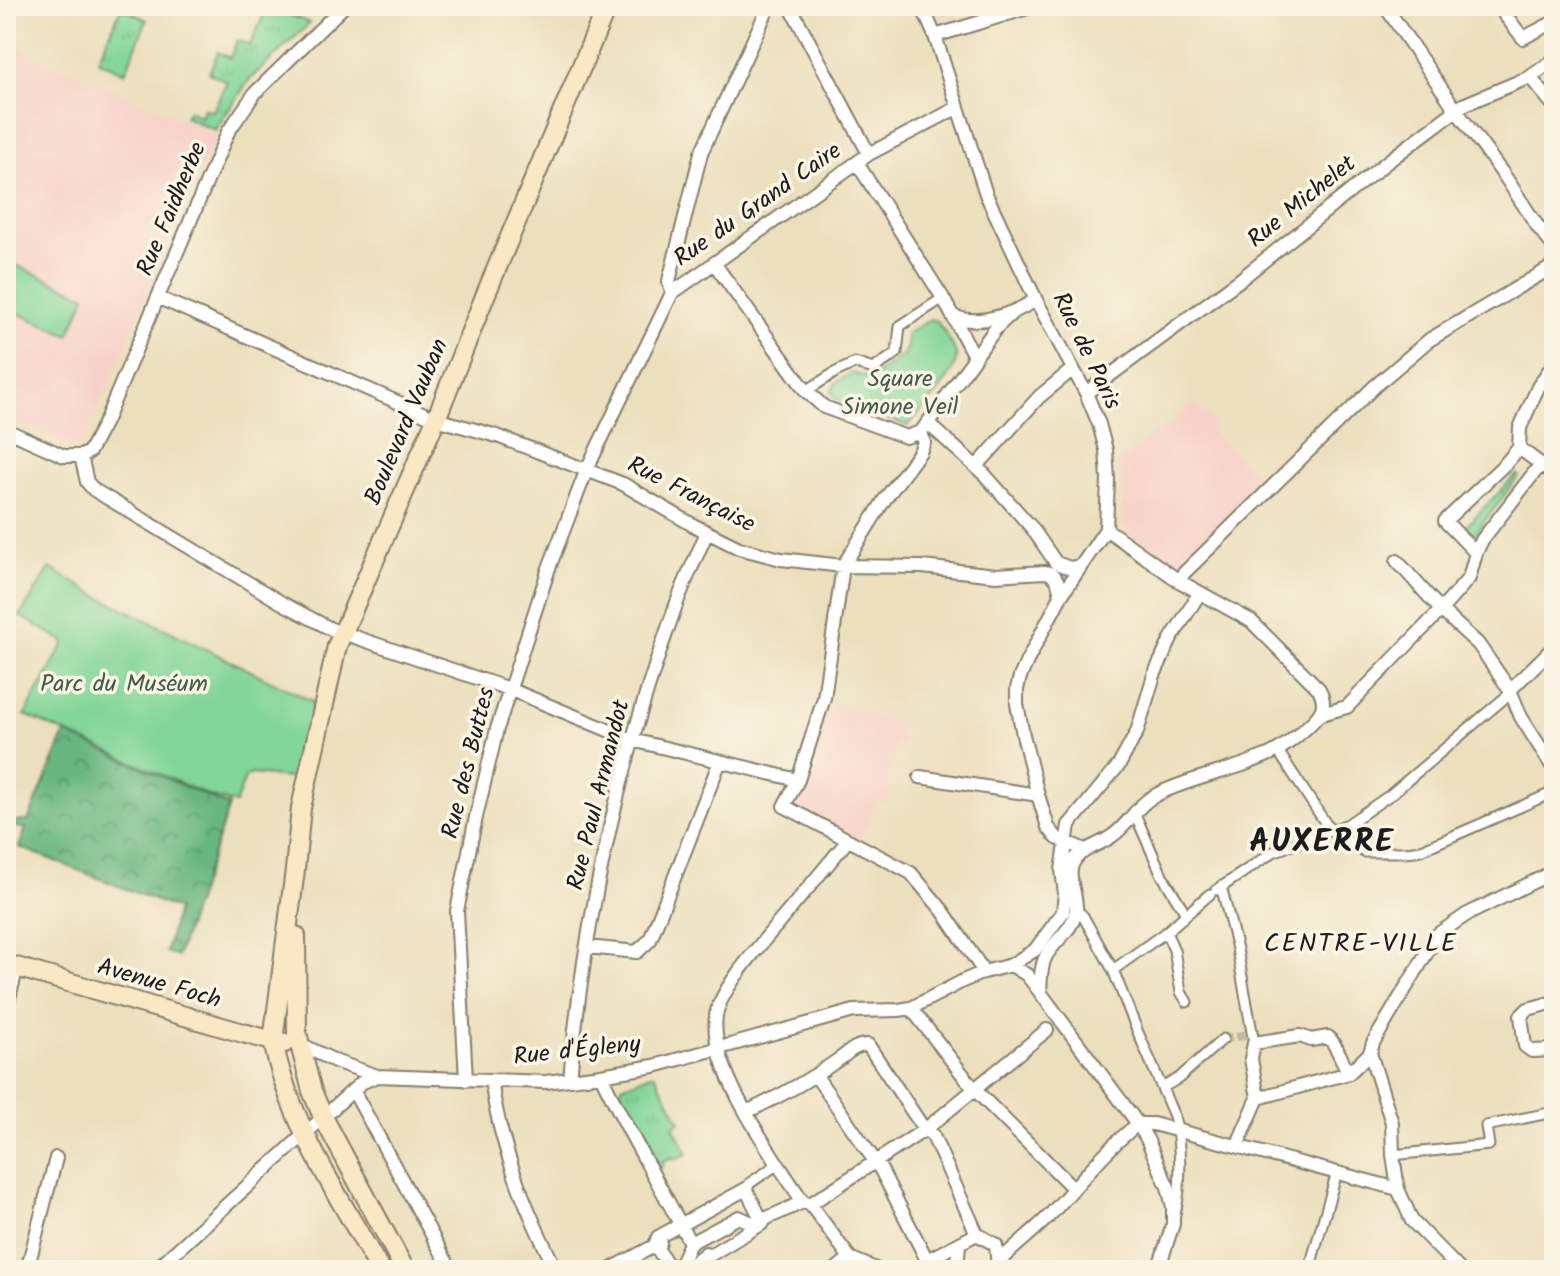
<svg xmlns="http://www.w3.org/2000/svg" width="1560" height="1276" font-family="Kalam,sans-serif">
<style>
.built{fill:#f7d1c7}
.grass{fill:url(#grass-tufts);stroke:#4f795a;stroke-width:2}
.forest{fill:url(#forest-crowns);stroke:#426a4e;stroke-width:2}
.park{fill:#82d698;stroke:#4f795a;stroke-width:2}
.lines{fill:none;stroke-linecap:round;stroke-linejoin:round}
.pedestrian-tunnel{stroke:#c2b89d;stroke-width:9;stroke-dasharray:9 4.5;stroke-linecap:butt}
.pedestrian-casing{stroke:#847e6c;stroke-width:13}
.minor-casing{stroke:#847e6c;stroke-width:16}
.secondary-casing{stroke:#847e6c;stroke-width:22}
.pedestrian{stroke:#fff;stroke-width:9}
.minor{stroke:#fff;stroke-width:12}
.secondary{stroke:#fae7c3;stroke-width:18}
.labels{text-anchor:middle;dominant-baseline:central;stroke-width:7;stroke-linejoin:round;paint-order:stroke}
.street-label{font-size:24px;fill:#1c1c1c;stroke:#fcf5e5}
.park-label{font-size:24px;fill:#405d47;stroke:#fcf5e5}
.neighbourhood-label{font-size:26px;letter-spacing:2px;fill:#1c1c1c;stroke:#fcf5e5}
.district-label{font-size:32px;font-weight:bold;letter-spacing:2px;fill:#1c1c1c;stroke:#fcf5e5}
</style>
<defs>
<pattern id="grass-tufts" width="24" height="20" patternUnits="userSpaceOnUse" patternTransform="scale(2)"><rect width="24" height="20" fill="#82d698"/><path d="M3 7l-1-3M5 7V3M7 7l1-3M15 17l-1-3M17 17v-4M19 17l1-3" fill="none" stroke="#70b782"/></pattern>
<pattern id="forest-crowns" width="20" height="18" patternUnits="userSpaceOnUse" patternTransform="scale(2)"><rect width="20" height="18" fill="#69b780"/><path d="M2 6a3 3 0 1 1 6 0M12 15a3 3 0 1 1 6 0" fill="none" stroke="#569468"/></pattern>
</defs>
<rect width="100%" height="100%" fill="#fcf5e5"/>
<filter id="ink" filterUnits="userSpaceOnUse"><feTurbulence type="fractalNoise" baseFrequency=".0125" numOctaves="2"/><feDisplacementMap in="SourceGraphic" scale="16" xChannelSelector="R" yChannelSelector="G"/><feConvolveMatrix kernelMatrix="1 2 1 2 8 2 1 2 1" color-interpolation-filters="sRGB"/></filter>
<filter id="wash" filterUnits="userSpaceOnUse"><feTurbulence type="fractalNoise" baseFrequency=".006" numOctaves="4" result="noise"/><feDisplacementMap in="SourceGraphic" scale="32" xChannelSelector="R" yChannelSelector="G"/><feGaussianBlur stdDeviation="1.8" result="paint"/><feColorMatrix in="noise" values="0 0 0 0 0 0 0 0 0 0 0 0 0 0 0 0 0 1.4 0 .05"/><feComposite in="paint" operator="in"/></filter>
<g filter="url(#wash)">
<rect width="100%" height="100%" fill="#ecdfbd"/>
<path class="built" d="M6 43 216 134 83 443 75 446 6 417Z
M1195 403 1216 424 1211 431 1265 483 1201 545 1180 561H1167L1143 545 1123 528 1119 464 1117 463Z
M832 702 903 725 902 734 905 735 903 746 896 744 890 773 885 784 891 787 887 804 877 800 859 840 797 808 795 804 812 762Z"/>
<path class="grass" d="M268 6 310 23 250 79 215 130 185 117 189 111 201 117 204 109 213 111 227 81 209 73 218 52 230 58 237 40 250 45Z
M121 8 147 20 125 73 98 60Z
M1517 474 1519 476 1473 536 1463 529Z
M654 1073 680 1121 673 1127 688 1153 675 1160 672 1157 662 1162 663 1166 658 1169 619 1094 622 1086Z"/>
<path class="forest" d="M65 733 229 806 177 957 166 952 177 909 19 847 26 828 6 826V821H28Z"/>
<path class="park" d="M6 261 86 296 69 335 6 308Z
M930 319 937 321C943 331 953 343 956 354 961 371 919 414 907 426L836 399C823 387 842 379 852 373L866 377 874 375 889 365 903 355 907 347V334Z
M50 568 94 594 314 702 299 779 251 774 245 778 235 804 210 796 25 715 65 642 20 616Z"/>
</g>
<g filter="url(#ink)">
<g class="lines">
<path class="pedestrian-tunnel" d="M1223 1039 1253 1034"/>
<g class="pedestrian-casing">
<path id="pedestrian" d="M806 391 836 372 855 363 873 369 897 353 900 326 943 298
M1278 751 1330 830 1364 852H1407L1421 850 1554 792
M1135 814 1162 875 1186 914
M1221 886 1237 949 1254 1043
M1217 890 1273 852 1348 824 1390 795 1507 696 1510 690
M1076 909 1083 916 1113 970 1137 1030 1174 1116C1181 1143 1182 1187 1175 1214
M1166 932 1174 950 1181 992 1187 1002
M1113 970 1166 932 1210 894
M1162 1088 1179 1078 1223 1039
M1393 1155 1489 1145 1486 1126 1554 1112
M744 1192 750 1183 778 1164
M1309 1270 1337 1172"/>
</g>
<g class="minor-casing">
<path id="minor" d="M790 6 869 154
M922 6 935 36 986 194 1036 300 1086 393 1099 424 1106 450 1108 479 1106 529 1061 596 1027 661 1020 677 1017 689V704L1023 735 1038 795 1048 827 1057 838 1085 850
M1385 6 1456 110 1506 178 1538 227 1554 247
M1498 6 1523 38 1554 22
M935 36 1034 6
M1530 77 1554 106
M857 163 943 298 974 356
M714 263 806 391 824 407 906 437 921 432 996 328 1013 312
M672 293 669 281 701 153 769 6
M159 298 436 419 497 436 623 484 693 525 739 548 781 559 843 566 922 567 996 575 1045 572C1058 574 1059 585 1061 596
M953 316C979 327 1013 314 1036 300
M1086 393 1241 279 1387 162 1463 105 1530 77 1554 60
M928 423 985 475 1032 528 1056 563 1070 568 1079 566
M6 430 64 456H81
M921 432 924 442 920 452 885 499 843 566 824 698 798 780 784 806 911 873 943 911 984 972
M1519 448 1520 428 1538 387 1554 363
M1519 448 1554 474
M81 456 87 482 94 490 282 603 331 629 509 689 632 740 798 780
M81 456 89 452 105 422 228 132 255 93 344 6
M976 467 1039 397 1073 369
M1476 553 1445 521 1506 463 1519 448
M1397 561 1441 610 1478 644 1510 690 1521 717 1554 769
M1179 581 1183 574 1375 386 1429 340 1554 266
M1510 690 1554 647
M1321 714 1347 707 1441 610 1469 578 1476 553 1482 540 1541 464
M920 777 1038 795
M848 840C826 867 803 894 781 920 763 942 719 990 716 1016 708 1069 775 1159 803 1202L810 1204 850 1258 878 1270
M587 947 637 952 650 940 720 761
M1011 965 1027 975 1040 992 1138 1124 1147 1139 1168 1187 1173 1207V1224L1158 1270
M1040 992C1041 981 1040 967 1046 956 1055 940 1073 930 1076 911 1078 894 1063 873 1076 858 1086 847 1100 845 1112 836 1129 825 1137 804 1156 795 1185 780 1218 774 1248 763 1257 759 1268 756 1276 751 1287 745 1296 737 1305 729 1319 716 1329 708 1319 689L1251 621 1179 581 1106 529
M1554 1002 1528 1009 1521 1016 1525 1046 1532 1051 1554 1050
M911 1008 974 1089 1073 1188
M6 1009 17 967
M300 1044 337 1062 377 1076 546 1082 601 1075 654 1066 854 1011 899 1010 911 1008 963 981 984 972 1011 965 1035 950 1063 912 1065 894 1062 870 1069 825 1119 765 1137 732 1154 675 1171 639 1199 594
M1370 1053 1392 1123 1393 1155 1398 1189
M601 1075C628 1133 661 1186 690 1243
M816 1076 881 1170 927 1260
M570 1079C584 917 621 757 676 605 685 580 697 556 707 532
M466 1080 457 911 476 817 497 729 549 568 587 469 672 293 869 154 957 108
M491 1080C500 1148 526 1209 556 1270
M353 1090 451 1270
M1258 1098 1349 1073 1370 1053 1373 1043 1438 934 1466 915 1541 878 1554 870
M746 1112C779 1097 810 1080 841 1058 849 1052 857 1044 868 1045L922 1126 933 1136 977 1234
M1138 1124H1153L1398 1189 1412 1221 1460 1270
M1237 1146 1258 1098 1251 1059 1254 1043 1300 1036 1311 1040 1328 1037C1336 1043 1342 1062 1349 1073
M810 1204 926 1129 1047 1030
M997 1263C1014 1247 1033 1232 1049 1216 1078 1185 1104 1150 1138 1124
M1160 1264 1180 1270
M27 1270 56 1158
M155 1270 361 1083 377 1076
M609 1270 660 1243
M671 1270 655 1245 658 1237 746 1189 763 1223 710 1255 706 1253 684 1270
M675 1270 679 1267 690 1243 739 1217 754 1224 803 1202
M835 1270 850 1258
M930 1270 927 1260 977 1234 996 1245 998 1268
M957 1270 959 1244"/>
</g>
<g class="secondary-casing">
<path id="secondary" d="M296 936 297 1033 312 1091 323 1117 405 1270
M6 964 243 1033 273 1041 285 1043
M380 1270C340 1198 289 1123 273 1041L295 870 301 808 337 646 436 419 485 296 607 6"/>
</g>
<use href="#pedestrian" class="pedestrian"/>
<use href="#minor" class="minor"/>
<use href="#secondary" class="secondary"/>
</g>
</g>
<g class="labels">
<g class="street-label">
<text transform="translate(1302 202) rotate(-39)">Rue Michelet</text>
<text transform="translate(758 205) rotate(-35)">Rue du Grand Caire</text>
<text transform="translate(172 209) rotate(-67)">Rue Faidherbe</text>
<text transform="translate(1086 351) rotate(64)">Rue de Paris</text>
<text transform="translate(407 422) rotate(-67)">Boulevard Vauban</text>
<text transform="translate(691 495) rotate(27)">Rue Française</text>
<text transform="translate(469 763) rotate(-76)">Rue des Buttes</text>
<text transform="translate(599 795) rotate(-76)">Rue Paul Armandot</text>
<text transform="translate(159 984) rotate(16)">Avenue Foch</text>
<text transform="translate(577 1051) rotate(-6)">Rue d'Égleny</text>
</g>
<g class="park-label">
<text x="900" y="379">Square<tspan x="900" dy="28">Simone Veil</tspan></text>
<text x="124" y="684">Parc du Muséum</text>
</g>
<g class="neighbourhood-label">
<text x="1361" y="944">CENTRE-VILLE</text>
</g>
<g class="district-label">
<text x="1322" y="842">AUXERRE</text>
</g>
</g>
<rect width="1560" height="1276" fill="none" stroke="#fcf5e5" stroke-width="32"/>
</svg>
